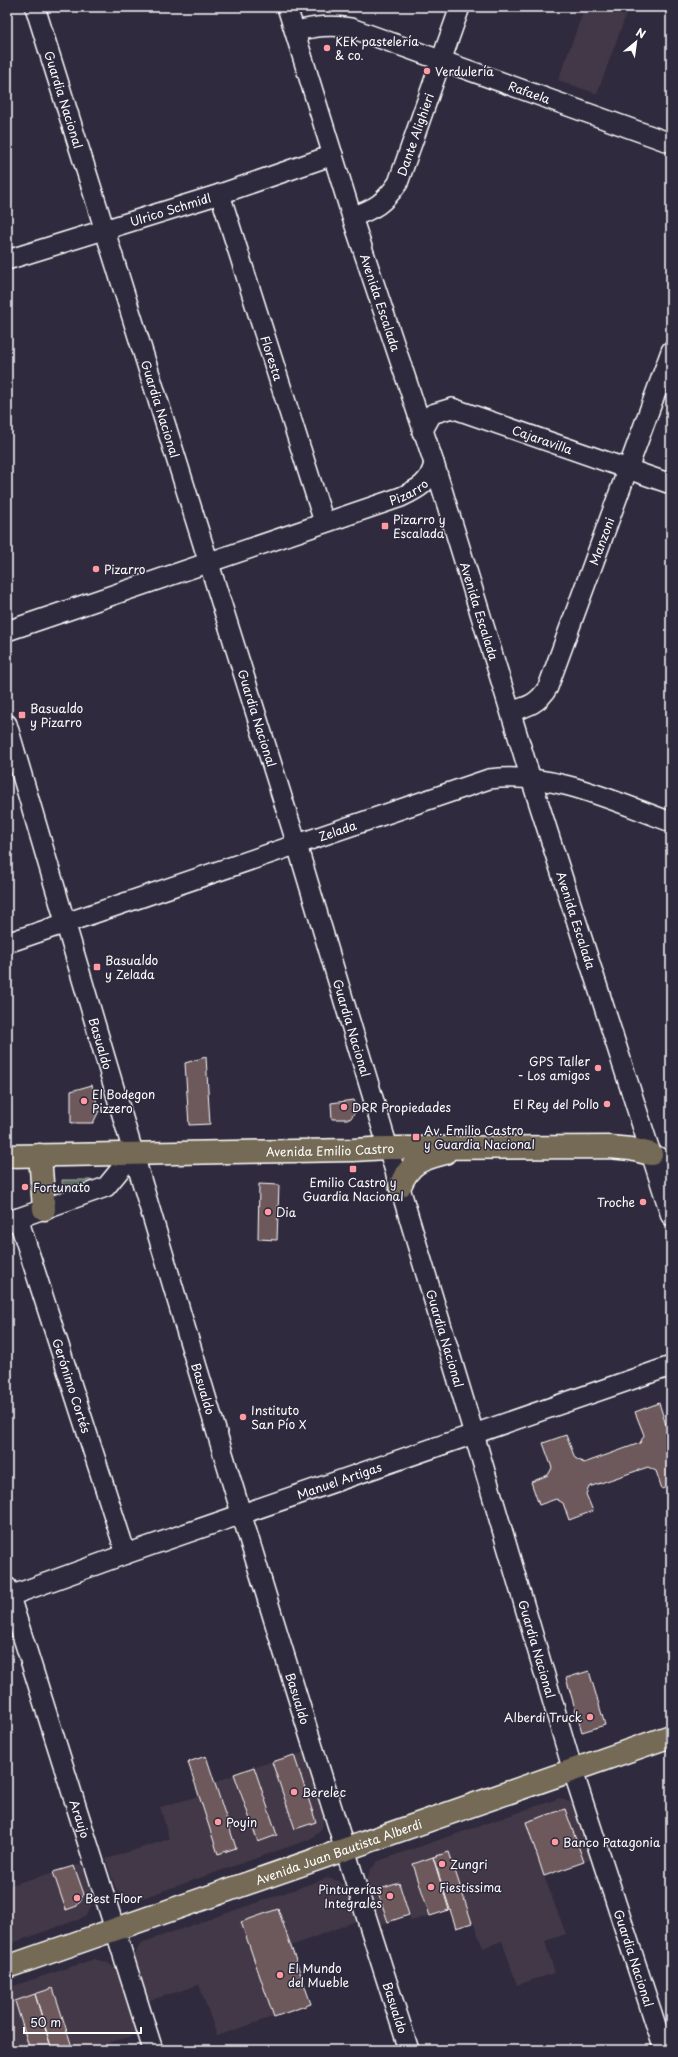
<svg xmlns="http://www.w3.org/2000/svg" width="678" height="2057" font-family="'Playpen Sans',sans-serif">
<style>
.built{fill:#423846}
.green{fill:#5f6e65;stroke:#afb6b2}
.building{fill:#6d585b;stroke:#fff}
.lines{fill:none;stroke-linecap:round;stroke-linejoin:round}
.minor-casing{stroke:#fff;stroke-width:22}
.major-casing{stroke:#fff;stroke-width:25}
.minor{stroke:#2f2a3d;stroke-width:19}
.major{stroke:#756a55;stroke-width:22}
.poi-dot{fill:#ff9aa2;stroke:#2f2a3d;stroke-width:1.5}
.labels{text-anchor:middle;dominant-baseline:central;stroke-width:3;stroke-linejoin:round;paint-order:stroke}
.poi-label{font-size:12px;fill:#fff;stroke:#2f2a3d;text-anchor:start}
.street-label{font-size:12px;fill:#fff;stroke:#2f2a3d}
</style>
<rect width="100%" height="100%" fill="#2f2a3d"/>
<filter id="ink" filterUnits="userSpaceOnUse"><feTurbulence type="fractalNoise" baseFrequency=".025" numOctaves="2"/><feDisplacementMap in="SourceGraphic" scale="8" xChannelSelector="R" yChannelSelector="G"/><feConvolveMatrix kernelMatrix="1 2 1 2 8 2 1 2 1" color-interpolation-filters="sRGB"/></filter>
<g filter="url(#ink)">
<path class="built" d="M585 7H629L597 94 558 80Z
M306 1752 324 1814 322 1828 315 1836 308 1840 137 1900 126 1898 120 1894 116 1889 106 1859 169 1839 160 1807 199 1796 188 1762 206 1756 215 1782 254 1767Z
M560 1798 572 1803 576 1808 592 1859 544 1876 566 1934 545 1941 555 1973 517 1985 502 1941 483 1948 473 1922 456 1928 449 1910 411 1921 409 1915 380 1925 368 1889 367 1880 370 1870 378 1861Z
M82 1864 93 1898 91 1908 86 1915 80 1919 7 1945V1886Z
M327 1878 338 1881 347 1888 359 1920 291 1946 311 2004 217 2036 199 1985 148 2001 135 1957 137 1950 141 1943Z
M94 1959 107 1962 119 1972 140 2034 82 2050H7V1988Z"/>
<path class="green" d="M62 1180H91V1182L63 1190Z"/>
<path class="building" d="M206 1057 210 1124 189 1125 185 1063Z
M92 1085 99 1111 93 1123H71V1091Z
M354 1100 357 1110 350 1119H332L331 1103Z
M259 1184 279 1185 277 1240 258 1239Z
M659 1403 667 1428 671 1430V1485L662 1489 656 1471 648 1467 589 1487 586 1494 593 1511 569 1520 563 1503 556 1499 539 1505 531 1482 548 1475 552 1468 543 1443 566 1435 575 1458 584 1463 640 1443 644 1435 635 1412Z
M589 1671 605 1725 582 1732 566 1678Z
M294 1755 316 1822 295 1829 272 1762Z
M206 1756 236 1848 218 1854 188 1762Z
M254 1767 277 1835 258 1842 234 1774Z
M565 1809 584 1862 544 1876 526 1822Z
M449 1852 472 1923 456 1928 433 1857Z
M433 1857 449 1910 430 1916 413 1864Z
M74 1866 84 1894 77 1906 66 1910 53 1872Z
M399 1883 409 1915 388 1922 377 1890Z
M278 1909 311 2004 274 2017 241 1922Z
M53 1988 73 2050H52L35 1994Z
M35 1994 52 2050H30L15 2001Z"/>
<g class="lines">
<g class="minor-casing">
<g id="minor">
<path id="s1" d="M35 7 297 845 474 1434 573 1771 664 2050"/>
<path id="s2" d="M287 7 352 217 434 463 531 779 671 1216"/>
<path id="s3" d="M295 31C315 27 331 24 351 28L671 143"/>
<path id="s4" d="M220 194 324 522"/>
<path id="s5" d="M352 217C376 208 383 204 398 183L460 7"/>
<path id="s6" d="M7 260 220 194 333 155"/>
<path id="s7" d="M422 432 432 414 452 408 671 484"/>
<path id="s8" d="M7 631 401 497C418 489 430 483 434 463"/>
<path id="s9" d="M511 711C528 707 539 703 548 687L671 351"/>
<path id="s10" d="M7 724C137 1167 267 1611 409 2050"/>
<path id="s11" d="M7 943 489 779C552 771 613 801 671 822"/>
<path d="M651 1154 671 1162"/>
<path id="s12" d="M18 1218 126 1554"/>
<path d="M7 1222 106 1187 133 1154"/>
<path id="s13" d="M7 1587 153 2050"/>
<path id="s14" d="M7 1597 126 1554 671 1366"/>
</g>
</g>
<g class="major-casing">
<g id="major">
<path d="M40 1155 44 1209"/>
<path id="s15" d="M7 1156 353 1150 388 1148 609 1147 631 1149 651 1154"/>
<path d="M400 1186C410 1162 422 1159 445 1153"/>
<path id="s16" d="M7 1967 671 1736"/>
</g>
</g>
<use href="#minor" class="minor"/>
<use href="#major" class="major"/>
</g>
</g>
<g class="poi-dot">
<circle cx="327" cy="48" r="4"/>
<circle cx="427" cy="71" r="4"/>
<rect x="381" y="522" width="8" height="8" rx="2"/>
<circle cx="96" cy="569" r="4"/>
<rect x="18" y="711" width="8" height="8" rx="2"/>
<rect x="93" y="963" width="8" height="8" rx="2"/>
<circle cx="598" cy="1068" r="4"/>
<circle cx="84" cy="1101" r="4"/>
<circle cx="607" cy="1104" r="4"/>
<circle cx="344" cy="1107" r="4"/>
<rect x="412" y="1133" width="8" height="8" rx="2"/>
<rect x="349" y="1165" width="8" height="8" rx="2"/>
<circle cx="25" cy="1187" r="4"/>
<circle cx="643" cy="1202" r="4"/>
<circle cx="268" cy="1212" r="4"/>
<circle cx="243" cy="1417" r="4"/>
<circle cx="590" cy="1717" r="4"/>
<circle cx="294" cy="1792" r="4"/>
<circle cx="218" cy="1822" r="4"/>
<circle cx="555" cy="1842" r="4"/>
<circle cx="442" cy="1864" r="4"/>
<circle cx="431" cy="1887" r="4"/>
<circle cx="390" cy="1896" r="4"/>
<circle cx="77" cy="1898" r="4"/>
<circle cx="280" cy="1975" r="4"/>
</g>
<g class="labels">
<g class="poi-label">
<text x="335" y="41">KEK pastelería<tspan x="335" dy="14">&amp; co.</tspan></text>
<text x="435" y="71">Verdulería</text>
<text x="393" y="519">Pizarro y<tspan x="393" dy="14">Escalada</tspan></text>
<text x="104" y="569">Pizarro</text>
<text x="30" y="708">Basualdo<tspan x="30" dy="14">y Pizarro</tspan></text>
<text x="105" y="960">Basualdo<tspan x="105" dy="14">y Zelada</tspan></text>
<text x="590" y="1061" text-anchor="end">GPS Taller<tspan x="590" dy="14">- Los amigos</tspan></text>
<text x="92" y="1094">El Bodegon<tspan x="92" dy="14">Pizzero</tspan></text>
<text x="599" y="1104" text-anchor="end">El Rey del Pollo</text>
<text x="352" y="1107">DRR Propiedades</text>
<text x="424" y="1130">Av. Emilio Castro<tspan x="424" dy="14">y Guardia Nacional</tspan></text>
<text x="353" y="1182" text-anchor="middle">Emilio Castro y<tspan x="353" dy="14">Guardia Nacional</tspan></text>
<text x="33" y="1187">Fortunato</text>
<text x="635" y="1202" text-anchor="end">Troche</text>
<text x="276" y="1212">Dia</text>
<text x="251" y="1410">Instituto<tspan x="251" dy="14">San Pío X</tspan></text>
<text x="582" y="1717" text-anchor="end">Alberdi Truck</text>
<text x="302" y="1792">Berelec</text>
<text x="226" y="1822">Poyin</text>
<text x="563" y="1842">Banco Patagonia</text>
<text x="450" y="1864">Zungri</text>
<text x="439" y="1887">Fiestissima</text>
<text x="382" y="1889" text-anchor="end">Pinturerías<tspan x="382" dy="14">Integrales</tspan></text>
<text x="85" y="1898">Best Floor</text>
<text x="288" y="1968">El Mundo<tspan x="288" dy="14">del Mueble</tspan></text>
</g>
<g class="street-label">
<text stroke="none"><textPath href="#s3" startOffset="246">Rafaela</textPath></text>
<text stroke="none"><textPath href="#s1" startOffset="97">Guardia Nacional</textPath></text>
<text stroke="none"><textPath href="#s5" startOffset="110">Dante Alighieri</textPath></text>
<text stroke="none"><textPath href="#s6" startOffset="171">Ulrico Schmidl</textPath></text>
<text stroke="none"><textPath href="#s2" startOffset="310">Avenida Escalada</textPath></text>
<text stroke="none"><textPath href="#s4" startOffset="172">Floresta</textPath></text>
<text stroke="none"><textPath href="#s1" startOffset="421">Guardia Nacional</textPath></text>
<text stroke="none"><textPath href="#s7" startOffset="137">Cajaravilla</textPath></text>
<text stroke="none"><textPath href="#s8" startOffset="425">Pizarro</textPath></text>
<text stroke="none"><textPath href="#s9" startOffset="201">Manzoni</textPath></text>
<text stroke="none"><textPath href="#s2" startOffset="634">Avenida Escalada</textPath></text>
<text stroke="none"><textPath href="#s1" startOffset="745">Guardia Nacional</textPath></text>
<text stroke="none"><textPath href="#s11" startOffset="349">Zelada</textPath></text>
<text stroke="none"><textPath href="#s2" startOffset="958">Avenida Escalada</textPath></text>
<text stroke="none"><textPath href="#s1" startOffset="1069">Guardia Nacional</textPath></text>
<text stroke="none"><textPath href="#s10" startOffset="333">Basualdo</textPath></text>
<text stroke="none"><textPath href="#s15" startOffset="323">Avenida Emilio Castro</textPath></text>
<text stroke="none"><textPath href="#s1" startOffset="1393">Guardia Nacional</textPath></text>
<text stroke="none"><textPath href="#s12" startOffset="176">Gerónimo Cortés</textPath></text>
<text stroke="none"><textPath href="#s10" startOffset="693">Basualdo</textPath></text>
<text stroke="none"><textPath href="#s14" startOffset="352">Manuel Artigas</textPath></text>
<text stroke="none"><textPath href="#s1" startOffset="1717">Guardia Nacional</textPath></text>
<text stroke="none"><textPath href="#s10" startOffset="1017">Basualdo</textPath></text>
<text stroke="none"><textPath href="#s13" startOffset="243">Araujo</textPath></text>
<text stroke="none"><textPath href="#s16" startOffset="351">Avenida Juan Bautista Alberdi</textPath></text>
<text stroke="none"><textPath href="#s1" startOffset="2041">Guardia Nacional</textPath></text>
<text stroke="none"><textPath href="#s10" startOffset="1341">Basualdo</textPath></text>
</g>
</g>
<rect width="678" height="2057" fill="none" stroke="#2f2a3d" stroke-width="24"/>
<rect x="12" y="12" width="654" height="2033" fill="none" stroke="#fff" stroke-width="1.5" filter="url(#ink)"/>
<g transform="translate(636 42) rotate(29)" stroke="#2f2a3d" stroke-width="3" paint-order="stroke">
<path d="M0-3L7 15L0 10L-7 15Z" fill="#ffffff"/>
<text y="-6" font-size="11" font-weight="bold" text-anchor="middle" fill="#ffffff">N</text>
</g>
<path d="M24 2027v6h117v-6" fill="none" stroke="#ffffff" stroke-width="2"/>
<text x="30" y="2027" font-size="12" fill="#ffffff" stroke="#2f2a3d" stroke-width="3" paint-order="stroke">50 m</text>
</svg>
